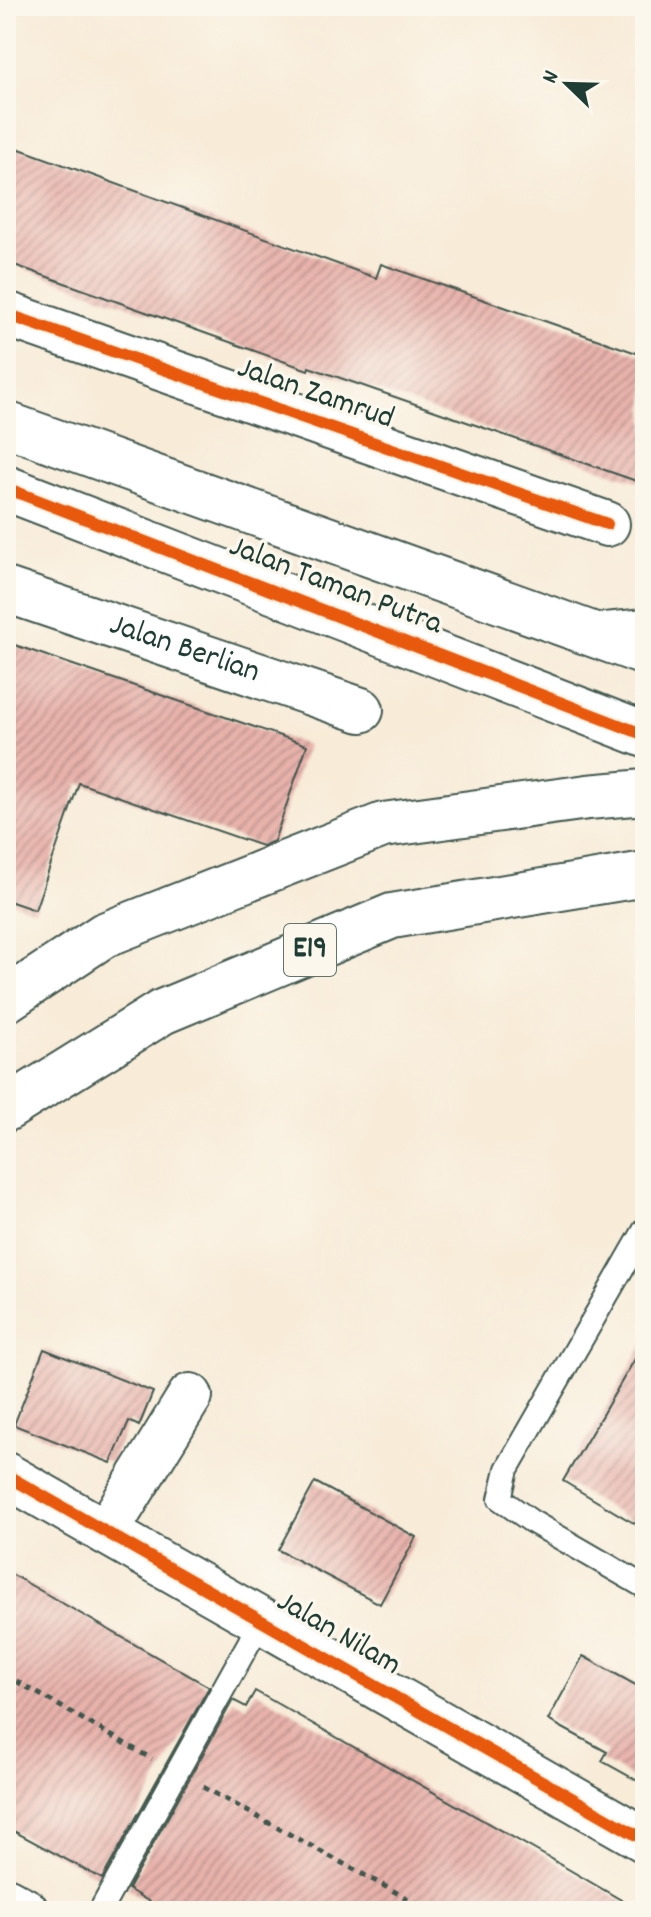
<svg xmlns="http://www.w3.org/2000/svg" width="651" height="1917" font-family="Dekko,sans-serif">
<style>
.building{fill:url(#building-hatch)}
.lines{fill:none;stroke-linecap:round;stroke-linejoin:round}
.service-casing{stroke:#40574d;stroke-width:26}
.minor-casing{stroke:#40574d;stroke-width:48}
.tertiary-casing{stroke:#40574d;stroke-width:48}
.motorway-casing{stroke:#40574d;stroke-width:48}
.path{stroke:#40574d;stroke-width:5;stroke-dasharray:6 6;stroke-linecap:butt}
.service{stroke:#fff;stroke-width:22}
.minor{stroke:#fff;stroke-width:44}
.tertiary{stroke:#fff;stroke-width:44}
.motorway{stroke:#fff;stroke-width:44}
.cycleway-casing{stroke:#fbf7ec;stroke-width:17}
.cycleway{stroke:#e8590c;stroke-width:12}
.labels{text-anchor:middle;dominant-baseline:central;stroke-width:7;stroke-linejoin:round;paint-order:stroke}
.shield{fill:#fbf7ec;stroke:#61756b;stroke-width:2}
.shield-label{font-size:30px;font-weight:bold;fill:#1f3d34}
.street-label{font-size:32px;fill:#1f3d34;stroke:#fbf7ec}
</style>
<defs>
<pattern id="building-hatch" width="6" height="6" patternUnits="userSpaceOnUse" patternTransform="scale(2)"><rect width="6" height="6" fill="#e8b2ab"/><path d="M-1 1l2-2M0 6l6-6M5 7l2-2" fill="none" stroke="#bb928c"/></pattern>
</defs>
<rect width="100%" height="100%" fill="#fbf7ec"/>
<filter id="ink" filterUnits="userSpaceOnUse"><feTurbulence type="fractalNoise" baseFrequency=".0125" numOctaves="2"/><feDisplacementMap in="SourceGraphic" scale="16" xChannelSelector="R" yChannelSelector="G"/><feConvolveMatrix kernelMatrix="1 2 1 2 8 2 1 2 1" color-interpolation-filters="sRGB"/></filter>
<filter id="wash" filterUnits="userSpaceOnUse"><feTurbulence type="fractalNoise" baseFrequency=".006" numOctaves="4" result="noise"/><feDisplacementMap in="SourceGraphic" scale="32" xChannelSelector="R" yChannelSelector="G"/><feGaussianBlur stdDeviation="1.8" result="paint"/><feColorMatrix in="noise" values="0 0 0 0 0 0 0 0 0 0 0 0 0 0 0 0 0 1.4 0 .05"/><feComposite in="paint" operator="in"/></filter>
<g filter="url(#wash)">
<rect width="100%" height="100%" fill="#f8ebd8"/>
<g id="blocks">
<path class="building" d="M6 144 376 278 381 264 645 356V484L309 367 308 370 6 262Z
M6 642 307 745 274 841 262 846 79 783 35 910 6 900Z
M645 1342V1530L563 1481Z
M44 1349 153 1392 139 1426 129 1421 111 1463 14 1425Z
M315 1482 416 1537 380 1604 278 1550Z
M6 1571 209 1687 102 1879 6 1827Z
M583 1656 645 1690V1785L602 1761 607 1752 548 1720Z
M255 1691 544 1855 640 1911H165L128 1889 233 1700 246 1707Z"/>
</g>
</g>
<g filter="url(#ink)">
<use href="#blocks" fill-opacity="0" stroke="#40574d" stroke-width="2"/>
<g class="lines">
<g class="service-casing">
<path id="service" d="M595 625 645 620
M645 1229 507 1469 500 1499 531 1521 645 1587
M100 1911 261 1621"/>
</g>
<g class="minor-casing">
<g id="minor">
<path d="M6 314 607 524"/>
<path id="s1" d="M6 590 361 710"/>
<path d="M6 1475 645 1840"/>
<path d="M106 1532 190 1396"/>
<path d="M6 1900 26 1911"/>
</g>
</g>
<g class="tertiary-casing">
<path id="tertiary" d="M6 424 645 653
M6 488 645 735"/>
</g>
<g class="motorway-casing">
<path id="motorway" d="M6 1000 104 935 383 825 588 797 645 792
M6 1109 162 1012 392 916 645 874"/>
</g>
<path class="path" d="M6 1675 152 1759
M203 1787 430 1911"/>
<use href="#service" class="service"/>
<use href="#minor" class="minor"/>
<use href="#tertiary" class="tertiary"/>
<use href="#motorway" class="motorway"/>
<g class="cycleway-casing">
<path id="cycleway" d="M6 314 607 524
M6 488 645 735
M6 1475 645 1840"/>
</g>
<use href="#cycleway" class="cycleway"/>
</g>
</g>
<g class="labels">
<rect class="shield" x="284" y="924" width="52" height="52" rx="6"/>
<g class="shield-label">
<text x="310" y="950">E19</text>
</g>
<g class="street-label">
<text transform="translate(315 395) rotate(19)">Jalan Zamrud</text>
<text transform="translate(335 587) rotate(21)">Jalan Taman Putra</text>
<text stroke="none"><textPath href="#s1" startOffset="188">Jalan Berlian</textPath></text>
<text transform="translate(338 1635) rotate(30)">Jalan Nilam</text>
</g>
</g>
<rect width="651" height="1917" fill="none" stroke="#fbf7ec" stroke-width="32"/>
<g transform="translate(567 84) rotate(293)" stroke="#fbf7ec" stroke-width="6" paint-order="stroke">
<path d="M0-6L14 30L0 20L-14 30Z" fill="#1f3d34"/>
<text y="-12" font-size="22" font-weight="bold" text-anchor="middle" fill="#1f3d34">N</text>
</g>
</svg>
